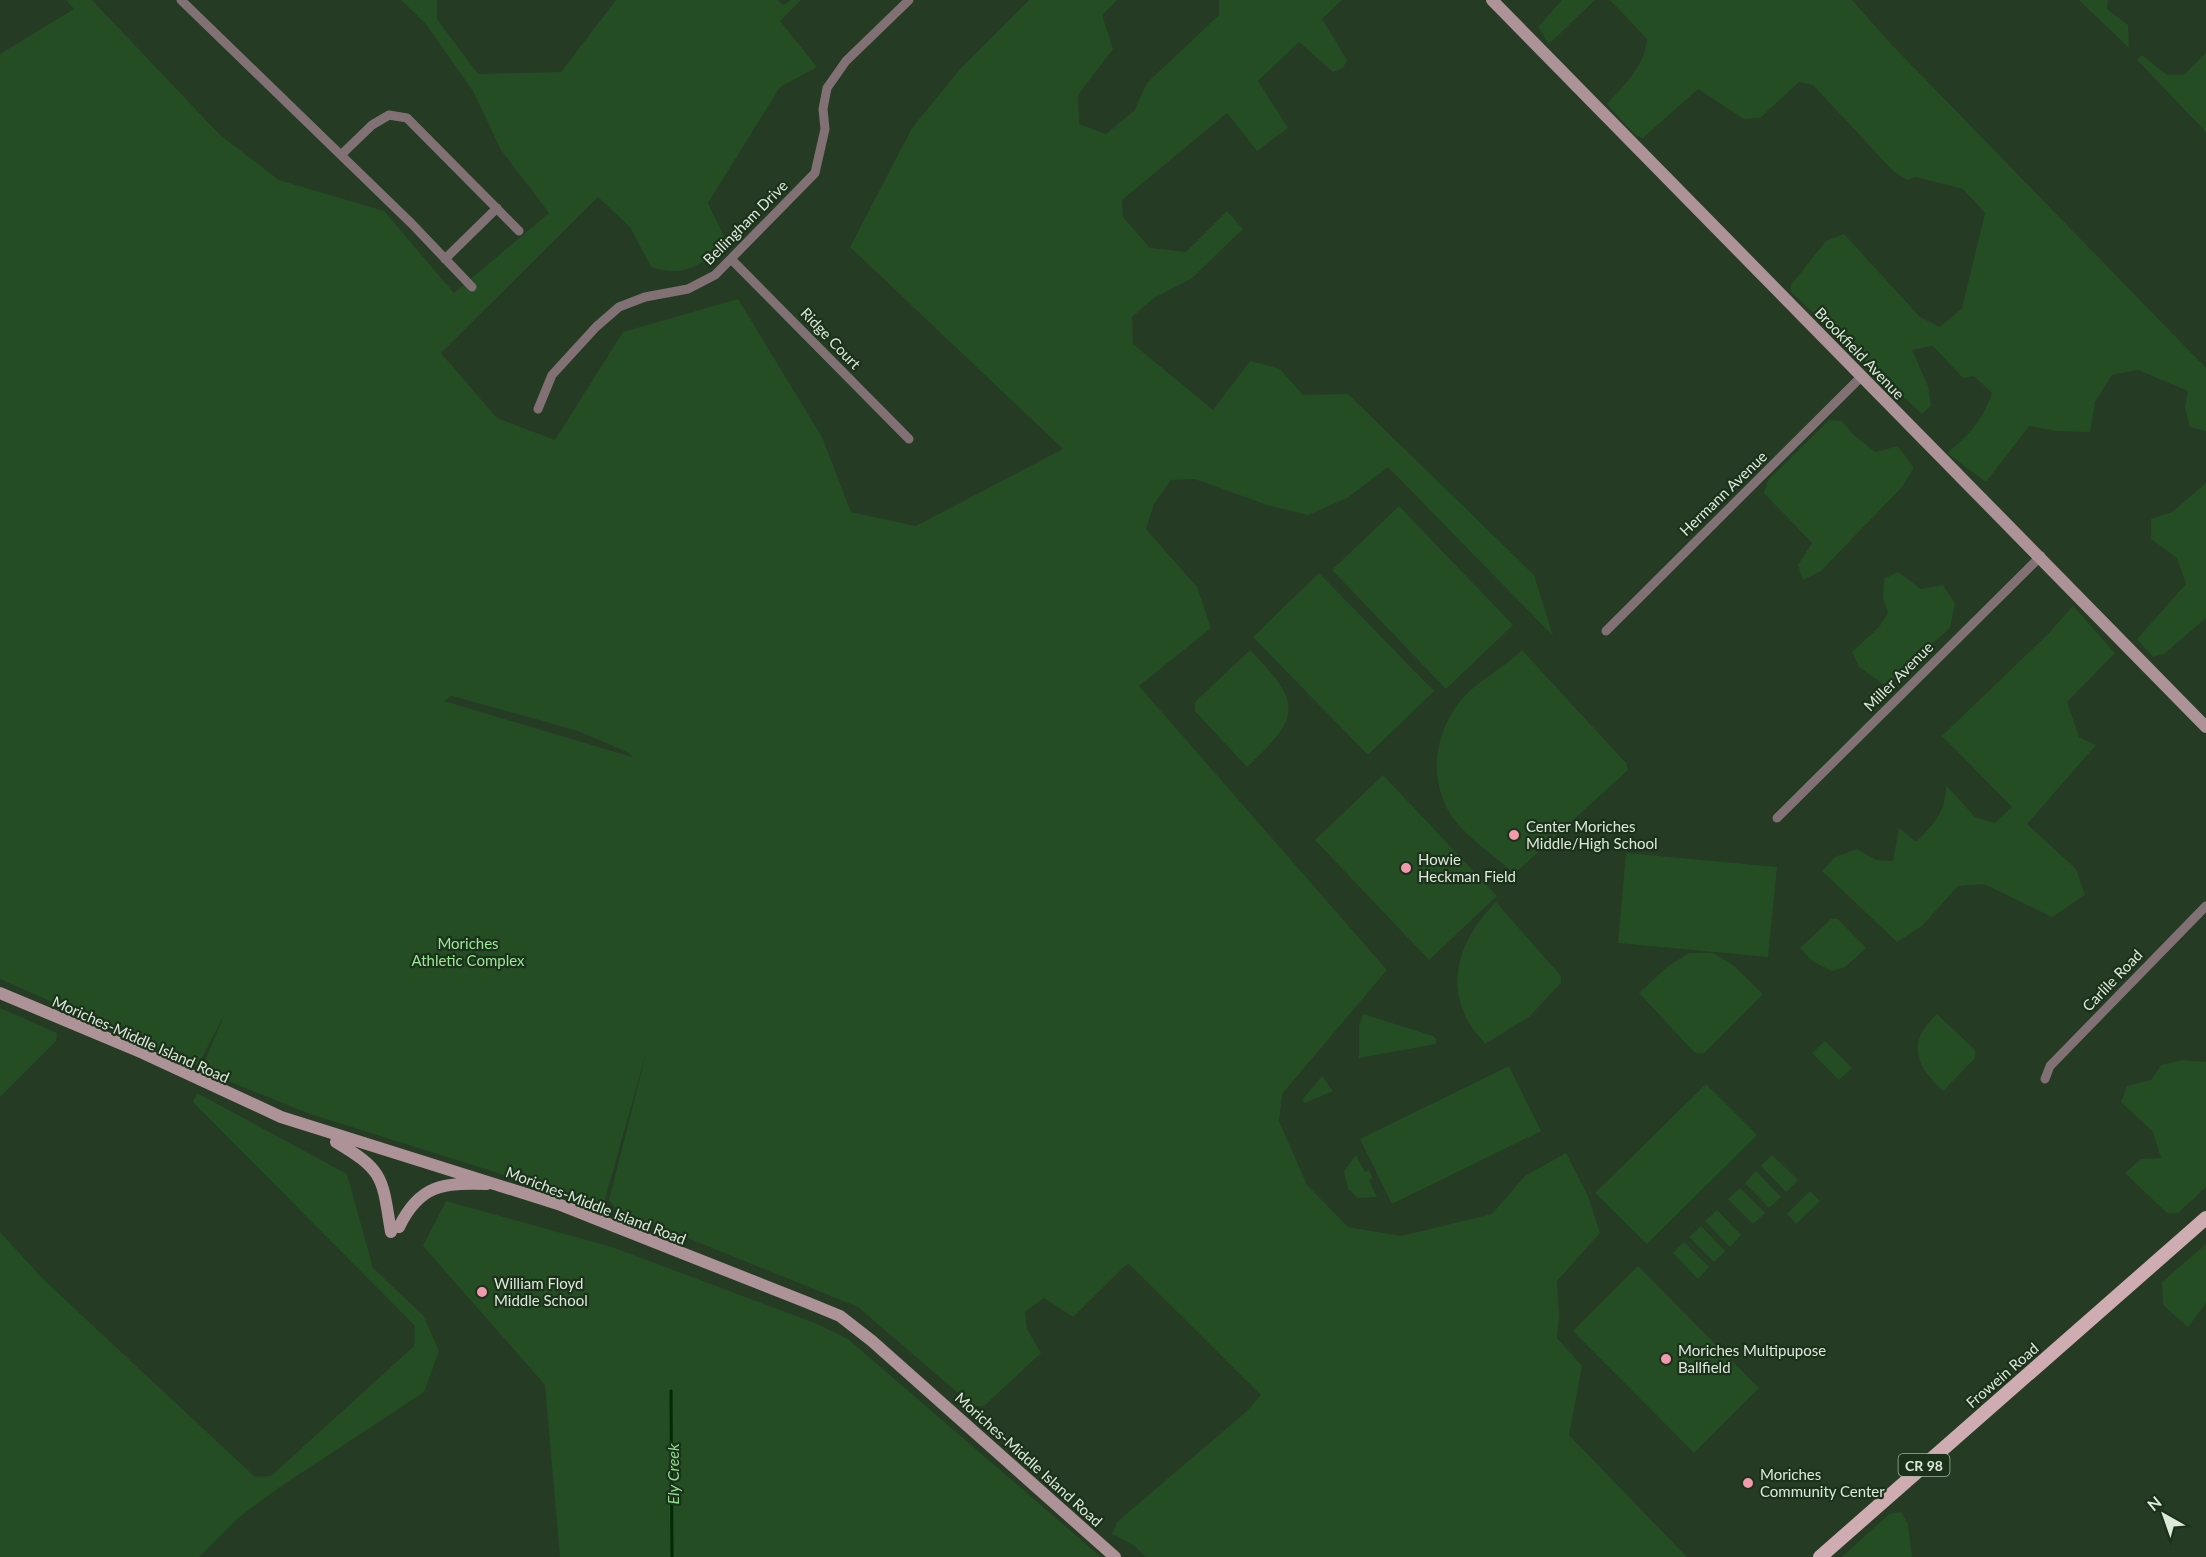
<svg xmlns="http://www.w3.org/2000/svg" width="2206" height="1557" font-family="Lato,sans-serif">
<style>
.green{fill:#244d24;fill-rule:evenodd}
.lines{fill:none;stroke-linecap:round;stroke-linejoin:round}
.stream{stroke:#002b03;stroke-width:3}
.minor{stroke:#827174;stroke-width:9}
.secondary{stroke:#ad9297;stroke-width:12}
.primary{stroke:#cfacb2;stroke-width:14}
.poi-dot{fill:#f29aad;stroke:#1b311a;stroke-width:2}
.labels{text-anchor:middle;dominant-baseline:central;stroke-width:4.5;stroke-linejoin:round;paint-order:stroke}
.shield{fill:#1b311a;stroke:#a2b2a1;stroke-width:1.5}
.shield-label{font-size:14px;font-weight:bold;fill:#dce9db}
.street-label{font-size:15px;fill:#dce9db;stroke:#1b311a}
.poi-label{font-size:15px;fill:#dce9db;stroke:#1b311a;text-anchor:start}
.park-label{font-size:15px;fill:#9be899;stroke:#1b311a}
.water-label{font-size:16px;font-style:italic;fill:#90dd8f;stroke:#1b311a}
</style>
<rect width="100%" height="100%" fill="#253b24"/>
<path class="green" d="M66 0H92L220 135 279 180 384 211 454 293 549 213 501 150 473 91 425 23 401 0H437V19L478 74 561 72 616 0H778L783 5 791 0H801L780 21 817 67 780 87 708 203 727 243C700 265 687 278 651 267L630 227 598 197 441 353 497 418 555 440 623 332 738 299 822 437 851 512 916 526 1063 449 850 247 912 128 962 67 1029 0H1117L1102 15 1113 49 1078 95 1079 124 1106 134 1134 111 1147 83 1219 15V0H1342L1322 19 1347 60 1343 68 1333 72 1299 42 1258 81 1288 128 1257 151 1227 113 1122 200 1123 217 1150 248 1186 252 1227 211 1243 229 1191 279 1154 298 1132 317 1133 344 1213 410 1250 361 1280 369 1303 395 1348 394 1534 575 1553 636 1388 467 1347 498 1308 515 1267 505 1195 479 1171 480 1154 504 1146 529 1197 587 1211 628 1139 686 1387 970 1282 1094 1279 1121 1307 1185 1348 1227 1401 1236 1492 1214 1525 1176 1566 1153 1588 1196 1600 1233 1557 1281 1559 1317 1557 1338 1582 1366 1569 1435 1687 1557H1146L1133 1545 1112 1534 1117 1522 1247 1411 1261 1395 1128 1263 1073 1317 1044 1298 1025 1312 1027 1329 1041 1353 984 1406H973L858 1307 616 1209 609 1200 647 1050 603 1206 310 1114 201 1070 225 1013 198 1066 0 979V54L74 9ZM452 696 578 731 629 753 632 757 444 701Z
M1562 0H1595L1549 44 1538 27Z
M1610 0H1852L1891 44 2206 368V431L2190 427 2185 407 2188 391 2138 370 2112 375 2095 402 2090 432 2056 431 2029 426 1986 482 1947 453C1969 436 1983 419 1992 393L1974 376 1963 378 1933 346 1912 350 1928 386 1931 406 1922 414 1791 292V285L1826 241 1844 234 1920 317 1940 327 1962 308 1985 213 1963 189 1916 177 1907 180 1893 171 1813 85 1799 82 1760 118 1744 119 1698 89 1643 138 1635 135 1607 104C1624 85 1645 66 1647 39Z
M2079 0H2108L2107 9 2128 25 2129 48Z
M2206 53V132L2137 60 2142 55 2167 75H2184Z
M1829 420 1842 421 1854 435 1875 452 1898 446 1914 468 1902 487 1821 571 1803 580 1798 565 1812 543 1764 493 1768 480Z
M2206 483V618L2164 654 2153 657 2137 639 2186 584 2177 558 2151 539V519L2172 512Z
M1399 506 1513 625 1446 689 1332 570Z
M1898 572 1921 589 1943 585 1955 603 1950 628 1886 686 1859 667 1852 652 1879 627 1888 613 1883 598 1884 579Z
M1319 573 1434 691 1368 755 1253 637Z
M2073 606 2115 653 2067 702 2079 737 2096 745 2027 824 2076 869 2085 895 2052 917 1984 884 1958 886 1922 926 1897 942 1822 871 1835 857 1857 849 1876 860 1893 861 1899 828 1916 842C1934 824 1946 812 1946 785L1975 817 1995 823 2012 807 1942 736 2048 634Z
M1250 650C1302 703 1302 716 1247 767L1195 711V702Z
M1522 650 1626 763 1628 770 1514 874C1493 853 1463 837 1448 810 1426 770 1438 719 1472 689 1488 675 1507 665 1522 650Z
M1383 775 1497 896 1429 960 1315 840Z
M1626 853 1777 867 1768 957 1618 943Z
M1496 902 1561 976V983L1529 1017 1485 1044C1480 1037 1472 1029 1468 1021 1444 979 1464 934 1496 902Z
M1831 919H1838L1866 948 1845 967 1832 971 1812 961 1800 948Z
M1689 953H1713L1733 965 1763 994 1704 1053H1695L1639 993 1667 967Z
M0 1008 57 1033 56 1041 0 1097Z
M1363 1014 1433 1036 1436 1039V1044L1359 1058V1026Z
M1937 1014 1975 1050V1058L1943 1091C1915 1065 1906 1043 1937 1014Z
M1825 1041 1852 1068 1839 1080 1812 1053Z
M2182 1060 2206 1062V1187L2178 1213H2167L2125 1173 2141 1159 2161 1158 2153 1132 2121 1102 2127 1086 2151 1080 2161 1065Z
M1509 1066 1541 1131 1392 1204 1360 1139Z
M1322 1076 1333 1091 1305 1103 1302 1100Z
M1706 1084 1757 1135 1647 1244 1595 1193Z
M197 1093 347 1174 373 1268 423 1315 439 1351 424 1392 280 1487 238 1518 199 1557H0V1232L43 1279 255 1477 271 1476 414 1346 415 1326 193 1102Z
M1356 1155 1365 1172 1369 1170 1372 1178 1369 1180 1377 1197 1358 1198 1348 1189 1344 1171Z
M1772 1155 1798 1180 1786 1192 1761 1166Z
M1756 1171 1781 1197 1769 1208 1745 1183Z
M1740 1188 1765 1213 1753 1224 1728 1199Z
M1810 1191 1820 1201 1796 1224 1787 1214Z
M446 1201 612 1247 815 1323 848 1339 1101 1557H560L545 1385 423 1246Z
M1717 1210 1741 1235 1730 1247 1705 1221Z
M1701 1226 1725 1251 1714 1262 1689 1237Z
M1684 1242 1709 1267 1698 1279 1673 1253Z
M2206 1244V1303L2188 1327 2163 1305 2162 1282Z
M1638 1266 1759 1388 1694 1453 1573 1331Z
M1901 1512 1908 1524 1912 1557H1842L1889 1514Z"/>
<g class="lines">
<path class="stream" d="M671 1391 672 1557"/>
<path class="minor" d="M181 0 412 224 472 287
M341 155 372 125 389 115 407 118 519 231
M445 259 497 208
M731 259 909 439
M538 409 552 375 596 327 619 307 645 297 688 289 715 275 815 173 825 129 823 109 827 88 846 61 909 0
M1606 631 1861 377
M1777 818 2041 556
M2045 1079 2050 1066 2206 906"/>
<path class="secondary" d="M1492 0 2206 727
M0 993 143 1053 281 1117 558 1204 806 1302 840 1316 872 1341 1115 1557
M336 1142C385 1171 382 1178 391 1232
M399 1227C420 1184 443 1183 487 1184"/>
<path class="primary" d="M1820 1557 2206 1218"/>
</g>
<g class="poi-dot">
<circle cx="1514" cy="835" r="6"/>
<circle cx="1406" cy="868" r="6"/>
<circle cx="482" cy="1292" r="6"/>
<circle cx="1666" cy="1359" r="6"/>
<circle cx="1748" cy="1483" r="6"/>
</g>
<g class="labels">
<rect class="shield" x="1898.5" y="1454" width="51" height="22" rx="4.5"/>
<g class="shield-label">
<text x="1924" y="1465">CR 98</text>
</g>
<g class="street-label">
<text transform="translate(745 222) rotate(-45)">Bellingham Drive</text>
<text transform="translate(831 338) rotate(46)">Ridge Court</text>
<text transform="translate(1860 353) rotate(46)">Brookfield Avenue</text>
<text transform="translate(1723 493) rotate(-44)">Hermann Avenue</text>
<text transform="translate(1898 676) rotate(-45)">Miller Avenue</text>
<text transform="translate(2112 980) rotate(-46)">Carlile Road</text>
<text transform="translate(141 1039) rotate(24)">Moriches-Middle Island Road</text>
<text transform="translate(596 1205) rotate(21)">Moriches-Middle Island Road</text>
<text transform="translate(2002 1375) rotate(-41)">Frowein Road</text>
<text transform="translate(1029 1459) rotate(42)">Moriches-Middle Island Road</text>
</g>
<g class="poi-label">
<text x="1526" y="826">Center Moriches<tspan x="1526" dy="17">Middle/High School</tspan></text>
<text x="1418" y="859">Howie<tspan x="1418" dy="17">Heckman Field</tspan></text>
<text x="494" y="1283">William Floyd<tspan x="494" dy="17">Middle School</tspan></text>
<text x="1678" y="1350">Moriches Multipupose<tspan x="1678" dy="17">Ballfield</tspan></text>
<text x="1760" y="1474">Moriches<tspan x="1760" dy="17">Community Center</tspan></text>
</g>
<g class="park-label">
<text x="468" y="943">Moriches<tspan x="468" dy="17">Athletic Complex</tspan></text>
</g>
<g class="water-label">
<text transform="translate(672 1474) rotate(-90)">Ely Creek</text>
</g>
</g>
<g transform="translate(2164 1515) rotate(320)" stroke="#1b311a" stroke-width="4.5" paint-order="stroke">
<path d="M0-4.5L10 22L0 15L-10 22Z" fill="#dce9db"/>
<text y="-9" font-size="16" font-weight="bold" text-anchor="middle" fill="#dce9db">N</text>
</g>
</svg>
